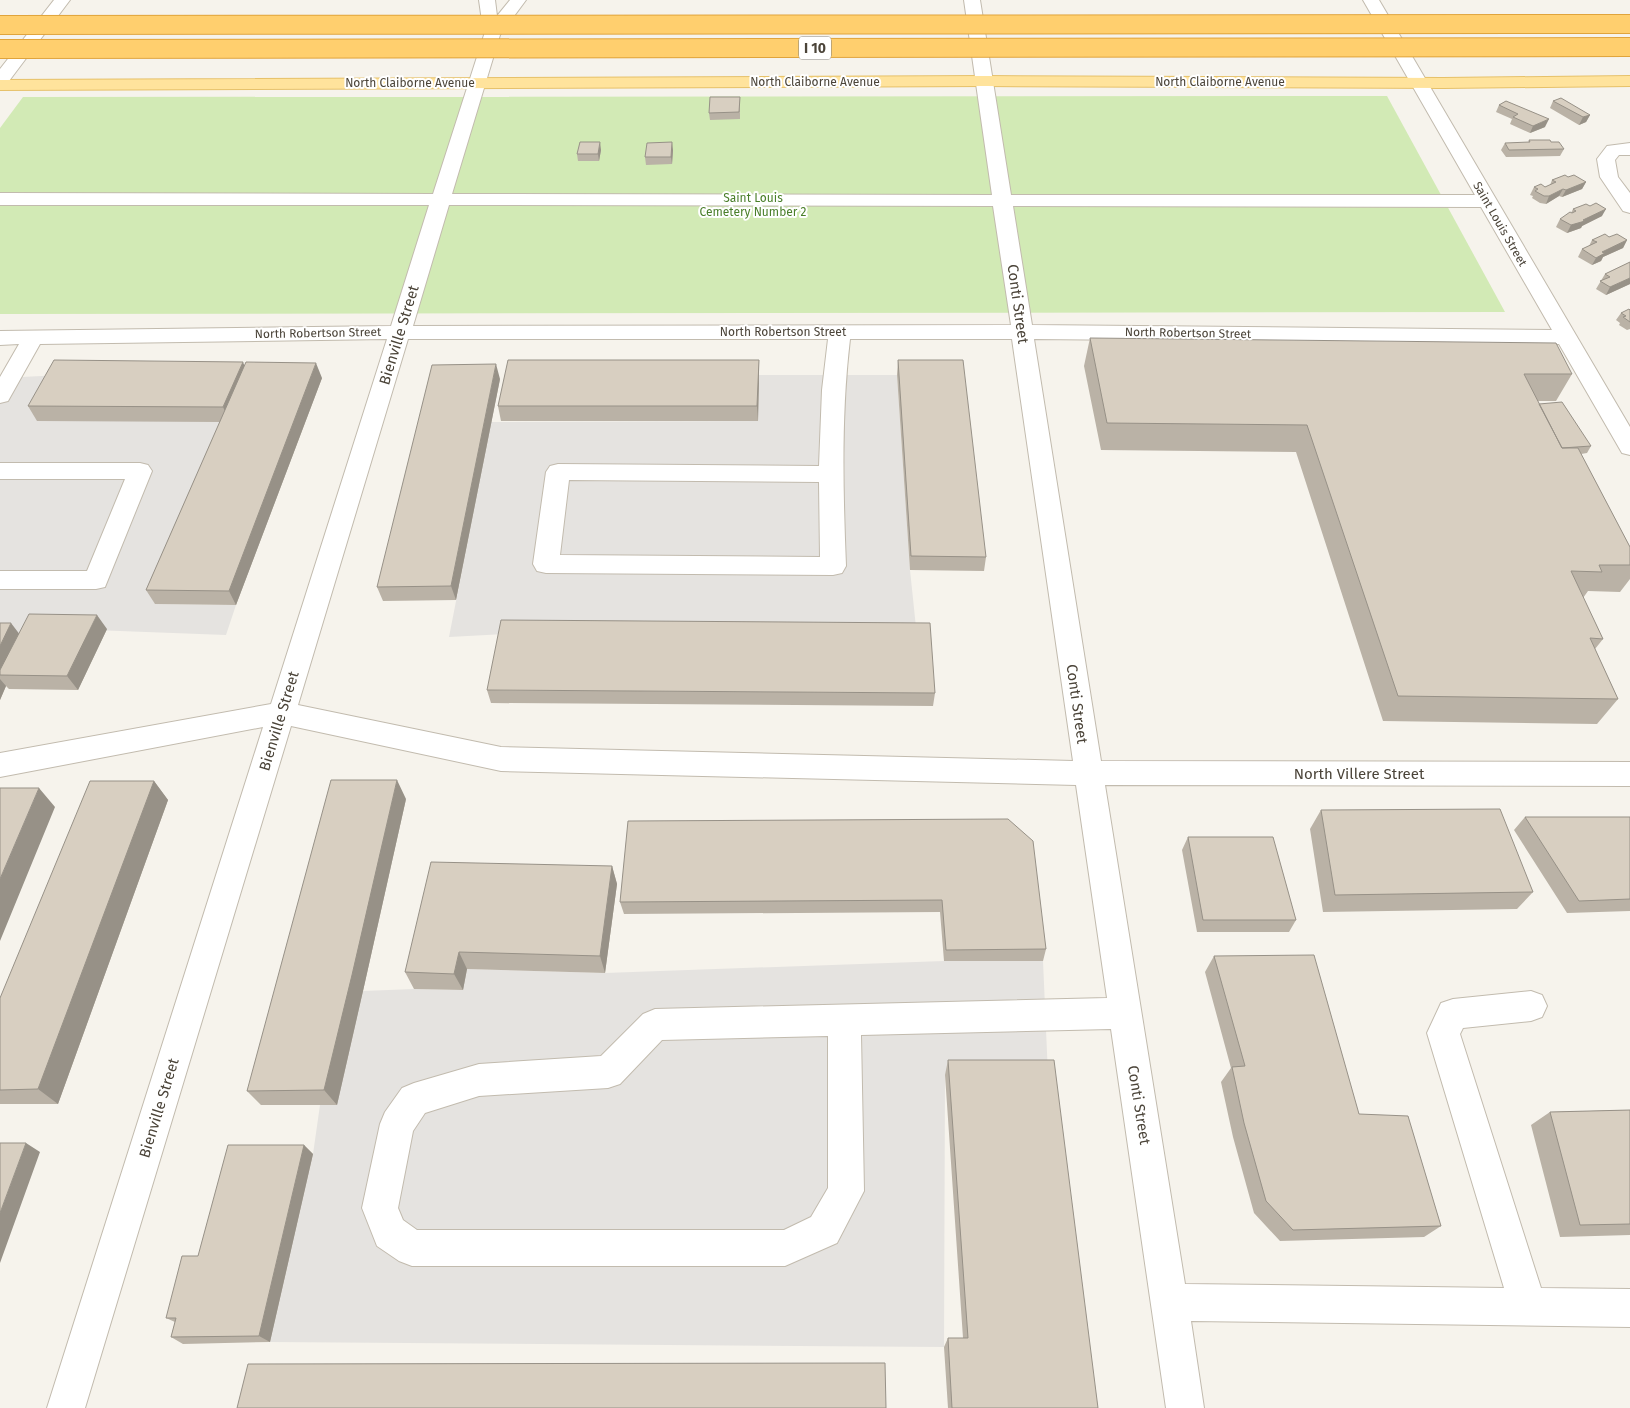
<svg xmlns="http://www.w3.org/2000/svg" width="1630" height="1408" font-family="'Fira Sans',sans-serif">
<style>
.green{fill:#d2eab5}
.parking{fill:#e5e3e0}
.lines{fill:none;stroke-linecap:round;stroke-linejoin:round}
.minor-casing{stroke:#c2bbae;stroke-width:2}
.major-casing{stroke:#e6c16a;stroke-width:2}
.minor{fill:#fff;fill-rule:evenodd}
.major{fill:#ffe39c;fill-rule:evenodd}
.highway-bridge-casing{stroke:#e0a43c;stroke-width:20;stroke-linecap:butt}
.highway-bridge{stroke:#ffcf6e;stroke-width:18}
.wall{fill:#bab2a6}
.shaded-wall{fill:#979187}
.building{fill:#d8cfc1;stroke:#979187}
.labels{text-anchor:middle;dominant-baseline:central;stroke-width:4;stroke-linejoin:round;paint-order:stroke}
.far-street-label{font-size:12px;fill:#4b4439;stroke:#fff}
.far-park-label{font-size:12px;fill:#4a7f2a;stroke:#fff}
.shield{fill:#fff;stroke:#817c74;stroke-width:1}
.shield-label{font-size:14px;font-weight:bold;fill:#4b4439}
.street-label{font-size:15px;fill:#4b4439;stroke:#fff}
</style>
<rect width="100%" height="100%" fill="#f6f3ec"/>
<path class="green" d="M1387 96 1505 312 0 314V128L23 97Z"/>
<path class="parking" d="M63 375 230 422 155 604 236 605 226 635 40 628 0 644V378Z
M759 375H897L910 570 917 637 505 634 449 637 491 422 758 421Z
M944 961H1043L1048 1075H945L944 1347 270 1342 313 1154 320 1105 337 1104 363 991 414 989 462 990 467 969 605 973Z"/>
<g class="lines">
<g class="minor-casing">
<path id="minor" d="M54 0H70L6 85 0 86V69Z
M479 0H495L497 16 510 0H526L500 35 452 194 992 195 964 0H980L1011 195H1475L1363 0H1379L1630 427V455L1622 453 1559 344 1034 339 1101 761 1630 762V786L1105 785 1185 1284 1504 1288 1427 1033 1441 1003 1453 999 1531 991 1542 995 1547 1006 1542 1017 1531 1021 1463 1028 1460 1034 1541 1288 1630 1289V1327L1191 1321 1204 1408H1166L1111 1029 861 1035 864 1191 837 1243 785 1266H412L399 1261 377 1246 362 1208 380 1124 385 1112 402 1088 414 1083 479 1064 601 1056 643 1014 655 1009 1107 998 1076 785 501 771 291 726 85 1408H47L263 727 0 777V753L271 704 387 339 40 344 8 401 0 403V377L19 344 0 345V331L391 326 429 205H0V193L433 194 484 35ZM449 205 993 206 1011 325 413 326ZM1013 206 1481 207 1552 330 1032 325ZM408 339H828L822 390 819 466 558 464 550 466 546 472 533 564 537 571 546 573 833 575 842 573 846 566C843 490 841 415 850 339H1012L1073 761 501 747 298 705ZM569 480 819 482 820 557 560 555ZM828 1036V1188L811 1217 784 1230H417L403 1220 398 1208 413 1131 425 1113 479 1096 608 1088 620 1084 662 1040Z
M1630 143V155H1619L1615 160 1618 177 1630 193V213L1623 211 1600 177 1597 159 1607 146Z
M0 463H140L148 465 152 471 105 587 96 589H0V571H87L125 479H0Z"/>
</g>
<g class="major-casing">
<path id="major" d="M985 76 1443 78 1630 76V86L1443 88 985 86 0 90V80Z"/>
</g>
<use href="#minor" class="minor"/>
<use href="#major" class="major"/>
<g class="highway-bridge-casing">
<path id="highway-bridge" d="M0 25 1630 24
M0 49 1630 47"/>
</g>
<use href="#highway-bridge" class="highway-bridge"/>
</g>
<path class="wall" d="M740 97V119L710 120 709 113Z
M1506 101 1545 127 1530 133 1510 124 1512 119 1496 112 1499 105Z
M1553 101 1590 115 1586 122 1579 125 1550 108Z
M1529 140 1551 142 1564 149 1560 156 1506 157 1501 150 1505 143H1528Z
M601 150 599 161H578L577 154Z
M673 150 672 164 646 165 645 157Z
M1568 177 1586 182 1582 189 1562 197 1559 196 1546 204 1540 203 1532 198 1533 196 1530 195 1534 187H1545L1550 185 1552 180Z
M1573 209 1602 216 1582 226 1581 228 1567 233 1556 227 1560 219 1571 213Z
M1609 237 1627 240 1623 248 1603 257 1601 261 1592 265 1578 257 1582 249 1589 246 1592 240Z
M1630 262V284L1606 295 1596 289 1605 274Z
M1630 310V329L1627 330 1619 325 1620 323 1616 320 1621 313Z
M1090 338 1572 374 1556 401H1538L1539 404 1591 446 1587 453 1581 454 1630 547V579L1620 592 1588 591 1583 598 1603 639 1595 649 1618 699 1597 724 1383 721 1296 452 1101 450 1084 366Z
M759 360V375L758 421H501L498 406Z
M898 360 986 557 984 571 910 570 897 375Z
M245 366 322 378 236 605 155 604 146 590 220 422 37 421 28 406Z
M500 379 456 600 383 601 377 587Z
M0 623 19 634 107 629 78 690 9 689 6 686 0 700Z
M487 690 935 693 933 706 491 703Z
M154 781 168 800 58 1104H0V998Z
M406 799 363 991 337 1105H261L247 1091Z
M1321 810 1533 892 1517 909 1323 912 1310 829Z
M1525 817H1630V911L1567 913 1514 830Z
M1008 819 1046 949 1043 961H944L940 912 624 914 620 902Z
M1188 837 1296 920 1289 932H1197L1182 850Z
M612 866 617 884 605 973 467 969 463 990 414 989 405 972Z
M1214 956 1359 1114 1441 1226 1424 1237 1280 1241 1254 1213 1233 1137 1221 1082 1231 1068 1205 972Z
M948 1060 1098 1408H948L944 1347 948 1338H963L945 1075Z
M1630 1110V1235L1560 1237 1531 1125 1550 1112Z
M304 1145 313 1154 270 1342 183 1344 171 1337 175 1322 166 1318Z"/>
<path class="shaded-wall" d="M1590 115 1586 122 1579 125 1583 117Z
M1549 119 1545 127 1530 133 1533 126Z
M600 142 601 150 599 161 598 154Z
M672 142 673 150 672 164 671 157Z
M1586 182 1582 189 1562 197 1566 190Z
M1563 189 1559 196 1546 204 1549 196Z
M1606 209 1602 216 1582 226 1581 228 1567 233 1571 225Z
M1627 240 1623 248 1603 257 1601 261 1592 265 1596 258 1602 252Z
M1630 278V284L1606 295 1610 287Z
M759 360V375L758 421 757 406Z
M243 362 249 377 230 422 223 407Z
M316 363 322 378 236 605 229 591Z
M496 364 500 379 456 600 451 586Z
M97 615 107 629 78 690 67 676Z
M11 623 27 644 0 675V646Z
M0 679 6 686 0 700Z
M397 780 406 799 363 991 337 1105 324 1090Z
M154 781 168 800 58 1104 38 1089Z
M39 788 55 807 0 941V879Z
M612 866 617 884 605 973 600 956Z
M459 952 467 969 463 990 454 974Z
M26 1143 40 1152 0 1263V1213Z
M304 1145 313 1154 270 1342 259 1336Z"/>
<path class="building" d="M710 97H740L739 112 709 113Z
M1561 98 1590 115 1583 117 1553 101Z
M1506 101 1549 119 1533 126 1513 117 1518 114 1499 105Z
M1529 140H1550L1551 142H1559L1564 149 1509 150 1505 143 1530 142Z
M580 142H600L598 154H577Z
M672 142 671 157H645L647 143Z
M1565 175 1568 177 1574 175 1586 182 1566 190 1563 189 1549 196H1544L1535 191 1538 189 1534 187 1541 184 1545 187 1556 182 1552 180Z
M1596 203 1606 209 1583 220 1585 221 1571 225 1560 219 1570 212 1572 213 1576 211 1573 209 1586 204 1590 206Z
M1605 234 1609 237 1617 234 1627 240 1602 252 1605 253 1596 258 1582 249 1597 242 1592 240Z
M1630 262V278L1610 287 1600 281 1610 277 1605 274Z
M1629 309 1630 310V322L1623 317 1626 316 1621 313Z
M1090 338 1556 343 1572 374H1524L1562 448H1578L1630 547V565H1599L1602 572 1571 571 1603 639 1590 638 1618 699 1398 696 1307 425 1107 423Z
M54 360 243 362 223 407 28 406Z
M508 360H759L757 406H498Z
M898 360H963L986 557 911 556Z
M246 362 316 363 229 591 146 590Z
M496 364 451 586 377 587 432 365Z
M1562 402 1591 446 1562 448 1539 404Z
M29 614 97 615 67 676 0 675V670Z
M501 620 930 623 935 693 487 690Z
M0 623H11L0 646Z
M331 780H397L352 975 324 1090 247 1091Z
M90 781H154L38 1089 0 1090V998Z
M0 788H39L0 879Z
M1500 809 1533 892 1335 895 1321 810Z
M1525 817H1630V899L1579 901Z
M1008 819 1033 841 1046 949 946 950 942 900 620 902 628 821Z
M1188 837H1273L1296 920H1203Z
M431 862 612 866 600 956 459 952 454 974 405 972Z
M1314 955 1359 1114 1408 1116 1441 1226 1293 1230 1266 1201 1244 1123 1232 1067 1245 1066 1214 956Z
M948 1060H1054L1098 1408H952L948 1338H968Z
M1630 1110V1224L1580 1225 1550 1112Z
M0 1143H26L0 1213Z
M228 1145H304L259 1336 171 1337 176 1318H166L182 1256H198Z
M885 1363 886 1408H237L248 1364Z"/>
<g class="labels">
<g class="far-street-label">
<text x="815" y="82">North Claiborne Avenue</text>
<text x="1220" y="82">North Claiborne Avenue</text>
<text x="410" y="83">North Claiborne Avenue</text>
<text transform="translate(1500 224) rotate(60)">Saint Louis Street</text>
<text x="783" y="332">North Robertson Street</text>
<text transform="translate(318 333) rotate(-1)">North Robertson Street</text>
<text transform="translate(1188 333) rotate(1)">North Robertson Street</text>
</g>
<g class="far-park-label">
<text x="753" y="198">Saint Louis<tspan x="753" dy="14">Cemetery Number 2</tspan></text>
</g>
<rect class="shield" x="799" y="36.5" width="32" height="23" rx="4"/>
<g class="shield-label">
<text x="815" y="48">I 10</text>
</g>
<g class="street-label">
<text transform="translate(1018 304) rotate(82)">Conti Street</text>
<text transform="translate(399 335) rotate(-73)">Bienville Street</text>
<text transform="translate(1077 704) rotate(82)">Conti Street</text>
<text transform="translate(279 721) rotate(-73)">Bienville Street</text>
<text x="1359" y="774">North Villere Street</text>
<text transform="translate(1139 1105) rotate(81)">Conti Street</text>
<text transform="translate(159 1108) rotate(-73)">Bienville Street</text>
</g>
</g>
</svg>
